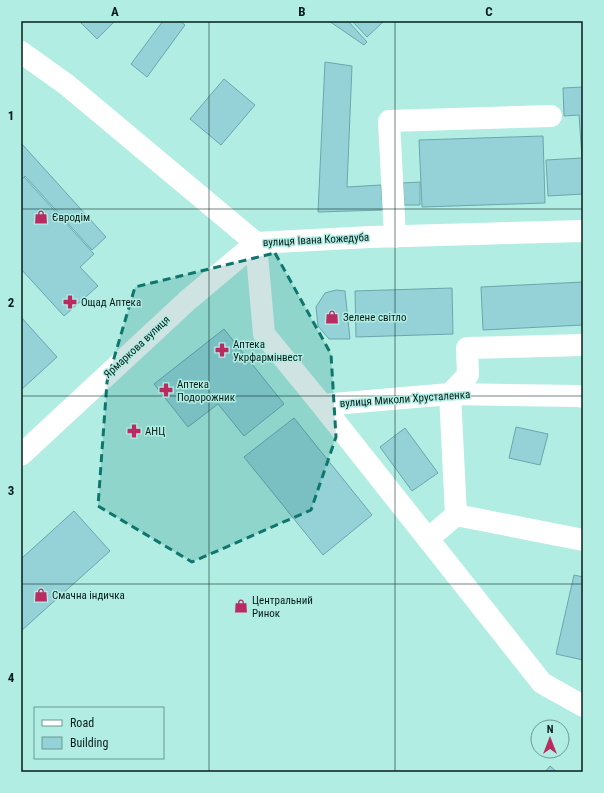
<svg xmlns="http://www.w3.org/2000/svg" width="604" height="793" font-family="'Roboto Condensed',sans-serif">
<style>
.building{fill:#95d2d8;stroke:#6aa6ac}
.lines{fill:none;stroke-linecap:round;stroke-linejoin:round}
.minor{stroke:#fff;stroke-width:22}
.marked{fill:#0f766e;fill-opacity:0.2;stroke:#0f766e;stroke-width:3;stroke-dasharray:8 5;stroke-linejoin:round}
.grid{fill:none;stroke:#061e1b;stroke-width:1;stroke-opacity:0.55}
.labels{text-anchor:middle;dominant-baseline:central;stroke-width:3;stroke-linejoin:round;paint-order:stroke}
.poi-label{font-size:11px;fill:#061e1b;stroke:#b1ede3;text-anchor:start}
.street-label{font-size:11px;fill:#061e1b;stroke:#b1ede3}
.neatline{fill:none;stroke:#061e1b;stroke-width:1.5}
.grid-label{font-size:13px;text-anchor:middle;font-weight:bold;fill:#061e1b}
</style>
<rect width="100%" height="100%" fill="#b1ede3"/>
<path class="building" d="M79 21H115L97 39Z
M163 21H180L185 25 147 77 131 64Z
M329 21H348L367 42 364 45Z
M352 21H384L367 37Z
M325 62 352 66 347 187 381 185 383 210 318 212Z
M224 79 255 105 221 145 190 119Z
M583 87V194L548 196 546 160 582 158 579 115 564 116 563 88Z
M543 136 545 203 422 207 419 140Z
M21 143 106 237 92 250 25 176 21 180Z
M24 177 94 254 80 267 98 286 64 316 21 269V180Z
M420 182V205H404L403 183Z
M583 282V325L483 330 481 287Z
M452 288 453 334 356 337 355 291Z
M336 290 345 291 350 339H329L318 326 316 307 325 293Z
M21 317 57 357 21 390Z
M224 329 284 404 244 436 218 404 188 427 154 384Z
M294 418 372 515 323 555 244 457Z
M516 427 548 434 540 465 509 458Z
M405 428 438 473 412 491 380 447Z
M74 511 110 551 21 631V559Z
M574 575 583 577V660L556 654Z
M550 766 557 772H545Z"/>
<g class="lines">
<path class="minor" d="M21 52 67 85 256 243 370 237 583 231
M395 237 389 121 551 116
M256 243 264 334 322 405 542 683 583 706
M322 405 450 394 578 396 583 397
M21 455 188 300 256 243
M456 515 450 394 468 375 467 348 583 345
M428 539 456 515 583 540"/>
</g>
<path class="marked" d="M275 253 331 354 336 437 311 510 192 562 98 506 107 382 135 287Z"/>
<path class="grid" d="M209 21V772M395 21V772M21 209H583M21 396H583M21 584H583"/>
<defs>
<g id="shop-bare" transform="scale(1.08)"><path d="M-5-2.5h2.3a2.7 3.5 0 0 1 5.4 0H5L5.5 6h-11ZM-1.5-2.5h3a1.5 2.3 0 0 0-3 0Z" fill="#b92c61" stroke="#b1ede3" stroke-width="2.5" paint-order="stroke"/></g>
<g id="pharmacy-bare" transform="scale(1.08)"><path d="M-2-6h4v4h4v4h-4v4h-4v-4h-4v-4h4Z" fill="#b92c61" stroke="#b1ede3" stroke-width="2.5" paint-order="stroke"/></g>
</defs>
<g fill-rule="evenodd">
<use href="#shop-bare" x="41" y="217"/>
<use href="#pharmacy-bare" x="70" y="302"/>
<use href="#shop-bare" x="332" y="317"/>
<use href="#pharmacy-bare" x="222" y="350"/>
<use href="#pharmacy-bare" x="166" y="390"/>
<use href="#pharmacy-bare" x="134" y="431"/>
<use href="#shop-bare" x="41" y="595"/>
<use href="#shop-bare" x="241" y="606"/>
</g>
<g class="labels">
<g class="poi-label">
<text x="52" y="217">Євродім</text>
<text x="81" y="302">Ощад Аптека</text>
<text x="343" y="317">Зелене світло</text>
<text x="233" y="344">Аптека<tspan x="233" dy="13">Укрфармінвест</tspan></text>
<text x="177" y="384">Аптека<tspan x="177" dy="13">Подорожник</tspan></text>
<text x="145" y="431">АНЦ</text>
<text x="52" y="595">Смачна індичка</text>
<text x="252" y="600">Центральний<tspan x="252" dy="13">Ринок</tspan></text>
</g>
<g class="street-label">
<text transform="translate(316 240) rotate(-3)">вулиця Івана Кожедуба</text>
<text transform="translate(137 347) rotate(-43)">Ярмаркова вулиця</text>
<text transform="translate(405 399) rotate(-4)">вулиця Миколи Хрусталенка</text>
</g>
</g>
<rect width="604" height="793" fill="none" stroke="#b1ede3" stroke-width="44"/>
<rect x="34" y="707" width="130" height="52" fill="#b1ede3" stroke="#6d9a93"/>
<rect x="42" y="720" width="20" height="6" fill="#ffffff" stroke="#6d9a93"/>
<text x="70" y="727" font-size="12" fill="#061e1b">Road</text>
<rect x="42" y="737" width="20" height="12" fill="#95d2d8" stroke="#6d9a93"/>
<text x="70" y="747" font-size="12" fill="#061e1b">Building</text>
<g transform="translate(550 739)"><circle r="19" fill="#b1ede3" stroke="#6d9a93"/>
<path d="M0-3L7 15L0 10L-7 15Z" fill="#b92c61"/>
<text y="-6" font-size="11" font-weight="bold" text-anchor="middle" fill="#061e1b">N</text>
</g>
<rect x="22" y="22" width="560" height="749" class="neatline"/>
<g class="grid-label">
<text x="115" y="16">A</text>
<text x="302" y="16">B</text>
<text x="489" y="16">C</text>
<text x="11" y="120">1</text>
<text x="11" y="307">2</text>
<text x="11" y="495">3</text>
<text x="11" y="682">4</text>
</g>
</svg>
